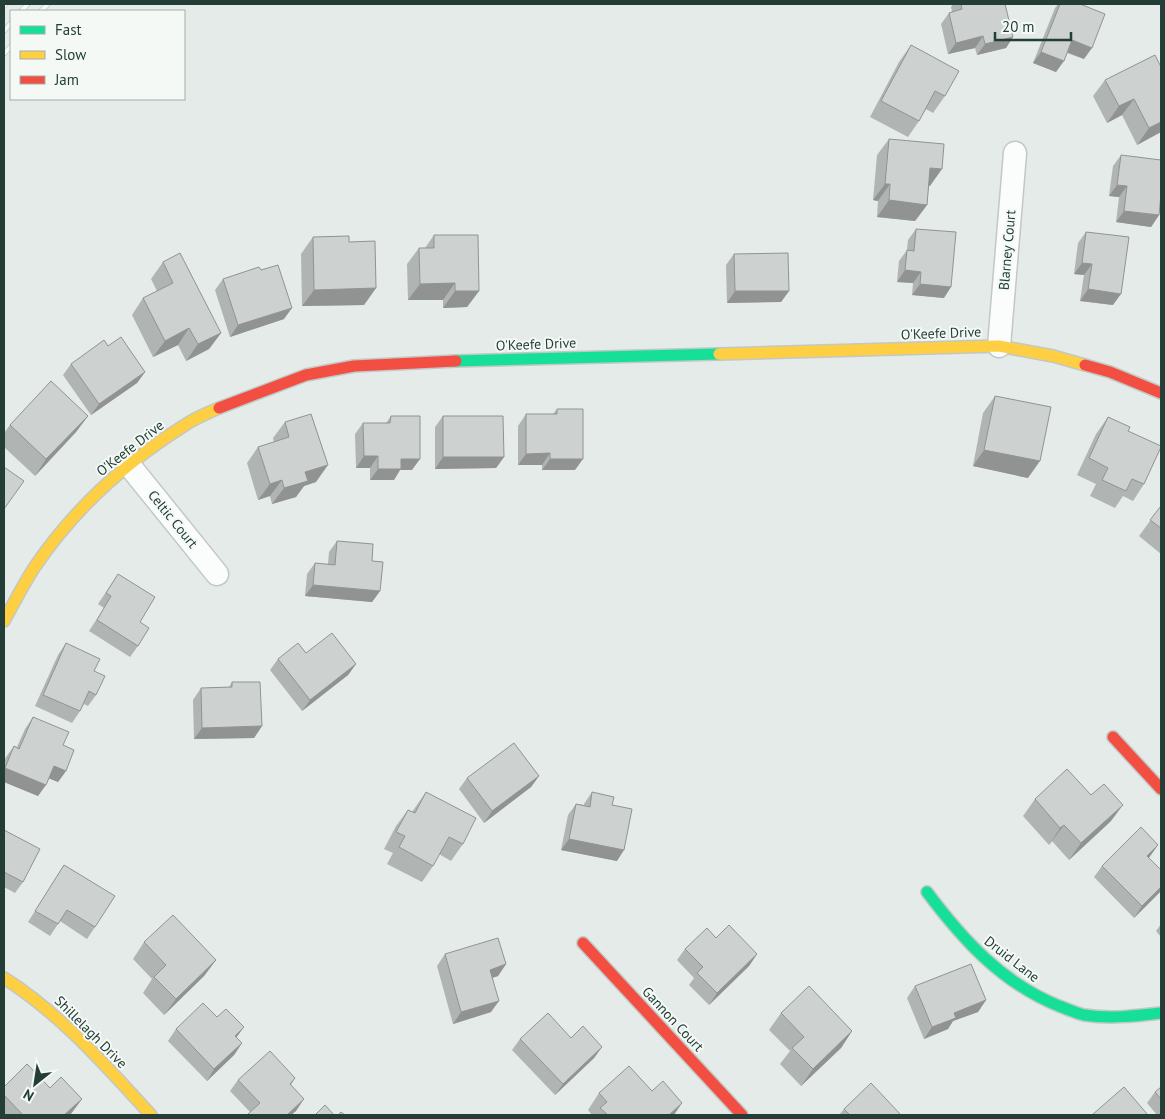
<svg xmlns="http://www.w3.org/2000/svg" width="1165" height="1119" font-family="'PT Sans',sans-serif">
<style>
.lines{fill:none;stroke-linecap:round;stroke-linejoin:round}
.street-casing{stroke:#c2c8c5;stroke-width:25}
.fast-casing{stroke:#c1c8c5;stroke-width:14}
.slow-casing{stroke:#c1c8c5;stroke-width:14}
.jam-casing{stroke:#c1c8c5;stroke-width:14}
.street{stroke:#fbfcfc;stroke-width:22}
.fast{stroke:#16e098;stroke-width:11}
.slow{stroke:#ffcf43;stroke-width:11}
.jam{stroke:#f24e42;stroke-width:11}
.rail-casing{stroke:#c7ccca;stroke-width:5.5}
.rail{stroke:#f4f9f6;stroke-width:4;stroke-dasharray:11;stroke-linecap:butt}
.wall{fill:#b0b5b3}
.shaded-wall{fill:#909392}
.building{fill:#cdd2d0;stroke:#909392}
.labels{text-anchor:middle;dominant-baseline:central;stroke-width:4;stroke-linejoin:round;paint-order:stroke}
.street-label{font-size:14px;fill:#233e36;stroke:#f4f9f6}
</style>
<rect width="100%" height="100%" fill="#e5ebe8"/>
<g class="lines">
<g class="street-casing">
<path id="street" d="M999 346 1015 153
M129 465 217 574"/>
</g>
<g class="fast-casing">
<path id="fast" d="M456 361 719 354
M927 892C963 940 1002 983 1059 1006 1067 1009 1076 1013 1084 1015 1109 1019 1136 1016 1161 1013"/>
</g>
<g class="slow-casing">
<path id="slow" d="M719 354 999 346 1053 356 1085 365
M4 621C14 603 23 585 34 568 73 510 126 462 185 425 195 418 208 413 219 408
M4 978C62 1015 105 1065 151 1115"/>
</g>
<g class="jam-casing">
<path id="jam" d="M1085 365 1110 372 1161 393
M219 408 306 375 354 366 456 361
M1113 737 1161 789
M583 943 742 1115"/>
</g>
<use href="#street" class="street"/>
<use href="#fast" class="fast"/>
<use href="#slow" class="slow"/>
<use href="#jam" class="jam"/>
<g class="rail-casing">
<path id="rail" d="M4 6 6 4
M21 11 28 4
M41 11 48 4
M4 31 11 23
M4 54 11 46"/>
</g>
<use href="#rail" class="rail"/>
</g>
<path class="wall" d="M953 4H961L1013 37 1006 48 977 55 975 48 948 54 941 24 949 13 952 12 951 7Z
M1058 4H1080L1084 59 1067 53 1056 72 1033 63 1055 8Z
M911 45 945 96 933 113 926 109 919 121 908 137 870 117 899 62Z
M1161 67V132L1137 145 1122 115 1107 123 1093 96 1105 80Z
M889 139 930 186H929L927 205 915 221 877 217 878 201 873 200 877 155Z
M1121 155 1159 215 1151 227 1116 222 1119 197 1109 196 1113 166Z
M916 229 944 298 912 295 913 283 897 282 899 261 907 250 908 240Z
M1086 232 1113 305 1080 301 1084 275 1074 274 1078 243Z
M434 235 479 291 467 307 443 308V300H408L407 264 419 248H425Z
M313 237 349 242 376 288 364 305 302 306 301 254Z
M734 254 789 291 781 302 727 303 726 265Z
M163 262 221 333 209 349 186 361 178 345 153 357 132 315 143 298 157 291 151 279Z
M223 279 284 319 230 337 215 290Z
M108 346 145 372 137 383 91 415 63 375 71 364Z
M995 396 1028 478 973 466 983 413Z
M557 409 575 470H542V465H518V426L526 414H553Z
M88 416 76 432 35 476 4 447V433L10 425Z
M391 416 412 470H400L394 480H370V468H356L355 434 363 423H386Z
M443 416 504 457 496 468 435 469V427Z
M1108 417 1128 431 1144 484 1133 501 1123 496 1115 508 1090 496 1096 484 1077 475 1096 434Z
M285 422 316 482 304 486 296 497 272 504 270 496 258 500 247 463 258 447 274 442 273 438Z
M1161 506V554L1139 536Z
M337 541 372 561 380 591 372 602 305 596 307 574 315 563 328 564 329 552Z
M118 574 140 622 138 646 130 657 89 631 104 608 98 604Z
M66 643 94 671 96 695 88 706 84 704 80 711 72 723 35 706 58 655Z
M278 659 356 664 348 675 302 711 270 670Z
M232 682 262 726 254 738 194 739 193 700 201 688 229 687Z
M33 717 63 745 66 771 58 782 48 778 38 796 4 782V762L6 757 14 746 17 747 25 729Z
M539 776 531 787 484 823 459 789 467 778Z
M426 792 463 844 451 861 439 854 433 866 422 882 387 864 393 853 384 849 396 826 408 810 412 812Z
M592 792 612 805 617 861 561 850 568 815 576 804 584 805V804Z
M1035 799 1111 821 1069 860 1052 841 1049 845 1023 816Z
M4 830 23 882 15 893 4 887Z
M1158 845 1149 858 1161 870V891L1134 918 1094 877 1102 866Z
M64 865 95 927 87 939 60 921 50 936 28 922Z
M1161 924V937L1156 931Z
M716 938 757 954 749 966 709 1005 689 985 694 978 677 960 685 949Z
M144 942 216 960 204 976 164 1015 143 993 152 979 133 959Z
M445 954 506 964 498 976 492 978 491 1012 453 1024 437 966Z
M915 986 986 1000 978 1012 953 1021 948 1029 924 1039 907 998Z
M781 1013 852 1031 841 1048 801 1086 780 1064 790 1051 769 1030Z
M176 1029 236 1038 242 1043 234 1055 207 1081 168 1041Z
M571 1038 602 1047 594 1058 555 1095 512 1050 520 1039Z
M295 1078 291 1085 296 1111 291 1115H247L250 1112 230 1091 238 1080Z
M4 1087 82 1099 70 1115H4Z
M1161 1087V1115H1157L1147 1103 1155 1092Z
M652 1091 669 1115H592L588 1110 599 1093Z
M844 1109 901 1115H839Z"/>
<path class="shaded-wall" d="M983 36 975 48 948 54 956 43Z
M1013 37 1006 48 977 55 985 44Z
M1072 40 1092 48 1084 59 1064 51Z
M1041 52 1064 61 1056 72 1033 63Z
M1134 99 1122 115 1107 123 1119 106Z
M1161 122V132L1137 145 1149 128Z
M930 168 942 169 930 186 919 185Z
M885 184H890L878 201 873 200Z
M1117 185 1127 186 1119 197 1109 196Z
M889 200 927 205 915 221 877 217Z
M1124 211 1159 215 1151 227 1116 222Z
M1082 263 1092 264 1084 275 1074 274Z
M905 270 921 272 913 283 897 282Z
M455 283 443 300H408L420 284Z
M920 284 951 287 944 298 912 295Z
M376 288 364 305 302 306 314 290Z
M1088 289 1121 294 1113 305 1080 301Z
M455 291H479L467 307 443 308Z
M735 291H789L781 302 727 303Z
M292 308 284 319 230 337 238 325Z
M189 328 178 345 153 357 165 341Z
M221 333 209 349 186 361 198 344Z
M145 372 137 383 91 415 99 404Z
M88 416 76 432 35 476 46 459Z
M984 450 1040 461 1028 478 973 466Z
M550 453 542 465H518L526 454Z
M364 456H378L370 468H356Z
M443 457H504L496 468 435 469Z
M401 459H420L412 470H400L394 480H370L378 469Z
M550 459H583L575 470H542Z
M328 465 316 482 304 486 296 497 272 504 284 488 305 472Z
M282 480 270 496 258 500 270 484Z
M313 585 380 591 372 602 305 596Z
M356 664 348 675 302 711 310 700Z
M262 726 254 738 194 739 202 728Z
M54 766 66 771 58 782 46 777Z
M5 768 46 785 38 796 4 782V769Z
M539 776 531 787 484 823 492 811Z
M1123 805 1111 821 1069 860 1081 843Z
M1064 825 1049 845 1060 828Z
M569 839 624 850 617 861 561 850Z
M1158 845 1150 856 1139 867 1147 856Z
M1161 887V891L1134 918 1142 906Z
M757 954 749 966 709 1005 717 993Z
M216 960 204 976 164 1015 176 999Z
M506 964 498 976 482 981 490 970Z
M986 1000 978 1012 953 1021 948 1029 924 1039 932 1027 954 1013Z
M499 1001 491 1012 453 1024 461 1012Z
M244 1027 236 1038 235 1036Z
M852 1031 841 1048 801 1086 813 1069Z
M242 1043 234 1055 207 1081 214 1069Z
M602 1047 594 1058 555 1095 563 1084Z
M82 1099 70 1115H64Z
M304 1099 296 1111 291 1115H287Z
M682 1103 674 1115H669Z"/>
<path class="building" d="M961 4H1005L1013 37 985 44 983 36 956 43 949 13 962 9Z
M1060 4H1080L1105 14 1092 48 1072 40 1064 61 1041 52Z
M911 45 959 71 945 96 935 91 919 121 881 101Z
M1155 55 1161 67V122L1149 128 1134 99 1119 106 1105 80Z
M889 139 944 144 942 169 930 168 927 205 889 200 890 184H885Z
M1121 155 1161 160V194L1159 215 1124 211 1127 186 1117 185Z
M916 229 956 232 951 287 920 284 921 272 905 270 907 250 914 251Z
M1086 232 1129 237 1121 294 1088 289 1092 264 1082 263Z
M434 235H478L479 291H455V283L420 284 419 248H434Z
M349 236V242L375 241 376 288 314 290 313 237Z
M180 253 221 333 198 344 189 328 165 341 143 298 173 283 163 262Z
M788 253 789 291H735L734 254Z
M278 265 292 308 238 325 223 279 259 267 261 270Z
M121 337 145 372 99 404 71 364 104 340 108 346Z
M51 381 88 416 46 459 10 425Z
M995 396 1051 407 1040 461 984 450Z
M557 409H583V459H550V453L526 454V414H557Z
M311 414 328 465 305 472 308 481 284 488 282 480 270 484 258 447 289 437 285 422Z
M391 416H420V459H401V469H378V456H364L363 423H390Z
M443 416H503L504 457H443Z
M1108 417 1130 427 1128 431 1161 446V447L1144 484 1132 479 1126 491 1102 480 1108 468 1089 458Z
M4 467 24 481 4 509Z
M1161 506V528L1150 520Z
M337 541 373 544 372 561 383 562 380 591 313 585 315 563 335 565Z
M118 574 155 597 140 622 149 628 138 646 97 620 111 596 106 593Z
M332 633 356 664 310 700 278 659 298 643 306 653Z
M66 643 100 659 94 671 105 676 96 695 89 691 80 711 43 695Z
M232 682H260L262 726 202 728 201 688 232 687Z
M33 717 69 732 63 745 74 750 66 771 54 766 46 785 5 768 14 746 19 749Z
M514 743 539 776 492 811 467 778Z
M1067 769 1091 795 1104 784 1123 805 1081 843 1064 825 1060 828 1035 799Z
M426 792 476 818 463 844 449 837 433 866 399 847 405 836 396 832 408 810 415 813Z
M592 792 614 797 612 805 632 809 624 850 569 839 576 804 590 807Z
M1141 827 1158 845 1147 856 1161 870V887L1142 906 1102 866Z
M4 830 40 849 23 882 4 872Z
M64 865 115 896 95 927 67 910 58 924 35 911Z
M173 915 216 960 176 999 154 977 166 965 144 942Z
M729 925 757 954 717 993 697 973 703 967 685 949 707 928 716 938Z
M498 938 506 964 490 970 499 1001 461 1012 445 954Z
M971 964 986 1000 954 1013 956 1018 932 1027 915 986Z
M809 986 852 1031 813 1069 792 1048 804 1037 781 1013Z
M203 1003 217 1017 226 1009 244 1027 235 1036 242 1043 214 1069 176 1029Z
M548 1013 571 1038 583 1026 602 1047 563 1084 520 1039Z
M270 1051 295 1078 290 1084 304 1099 287 1115H249L248 1114 260 1103 238 1080Z
M27 1064 50 1088 61 1077 82 1099 64 1115H23L4 1095V1087Z
M629 1066 652 1091 663 1081 682 1103 669 1115H608L600 1108 607 1102 599 1093Z
M871 1083 901 1115H850L844 1109Z
M1124 1087 1148 1115H1092Z
M1161 1087V1099L1155 1092Z
M325 1105 334 1115H315Z
M341 1112 345 1115H338Z"/>
<g class="labels">
<g class="street-label">
<text transform="translate(1007 250) rotate(-85)">Blarney Court</text>
<text transform="translate(941 333) rotate(-2)">O'Keefe Drive</text>
<text transform="translate(536 344) rotate(-2)">O'Keefe Drive</text>
<text transform="translate(130 448) rotate(-38)">O'Keefe Drive</text>
<text transform="translate(173 519) rotate(51)">Celtic Court</text>
<text transform="translate(1012 959) rotate(38)">Druid Lane</text>
<text transform="translate(673 1019) rotate(47)">Gannon Court</text>
<text transform="translate(91 1032) rotate(45)">Shillelagh Drive</text>
</g>
</g>
<rect width="1165" height="1119" fill="none" stroke="#233e36" stroke-width="10"/>
<rect x="10" y="10" width="175" height="90" fill="#f4f9f6" stroke="#a0aea9"/>
<rect x="20" y="26" width="25" height="8" fill="#16e098" stroke="#a0aea9"/>
<text x="55" y="35" font-size="15" fill="#233e36">Fast</text>
<rect x="20" y="51" width="25" height="8" fill="#ffcf43" stroke="#a0aea9"/>
<text x="55" y="60" font-size="15" fill="#233e36">Slow</text>
<rect x="20" y="76" width="25" height="8" fill="#f24e42" stroke="#a0aea9"/>
<text x="55" y="85" font-size="15" fill="#233e36">Jam</text>
<g transform="translate(35 1084) rotate(210)" stroke="#f4f9f6" stroke-width="4" paint-order="stroke">
<path d="M0-4L9 19L0 12L-9 19Z" fill="#233e36"/>
<text y="-8" font-size="14" font-weight="bold" text-anchor="middle" fill="#233e36">N</text>
</g>
<path d="M995 32v8h76v-8" fill="none" stroke="#233e36" stroke-width="2.5"/>
<text x="1002" y="32" font-size="15" fill="#233e36" stroke="#f4f9f6" stroke-width="4" paint-order="stroke">20 m</text>
</svg>
